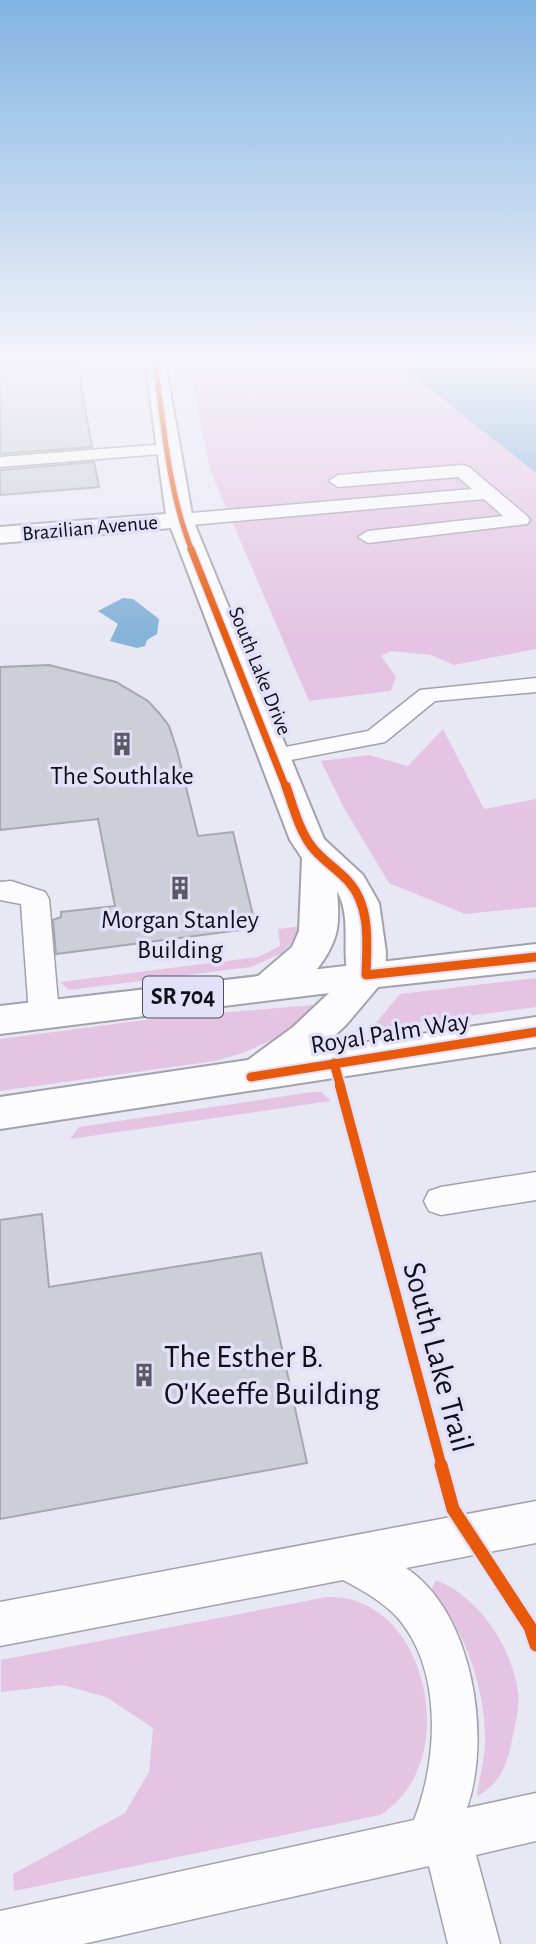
<svg xmlns="http://www.w3.org/2000/svg" width="536" height="1944" font-family="'Alegreya Sans',sans-serif">
<style>
.green{fill:#e4c4e2}
.water{fill:#86b3d9}
.building{fill:#ccced8;stroke:#a6a7b1;stroke-width:2}
.lines{fill:none;stroke-linecap:round;stroke-linejoin:round}
.service-casing{stroke:#a3a2ac;stroke-width:3}
.minor-casing{stroke:#a3a2ac;stroke-width:4}
.primary-casing{stroke:#a3a2ac;stroke-width:4}
.service{fill:#fcfbfd;fill-rule:evenodd}
.minor{fill:#fcfbfd;fill-rule:evenodd}
.primary{fill:#fcfbfd;fill-rule:evenodd}
.cycleway-far4-casing{stroke:#e3e1fa;stroke-width:8}
.cycleway-far3-casing{stroke:#e3e1fa;stroke-width:10}
.cycleway-far2-casing{stroke:#e3e1fa;stroke-width:13}
.cycleway-far1-casing{stroke:#e3e1fa;stroke-width:15}
.cycleway-casing{stroke:#e3e1fa;stroke-width:18}
.cycleway-far4{stroke:#e8590c;stroke-width:5}
.cycleway-far3{stroke:#e8590c;stroke-width:7}
.cycleway-far2{stroke:#e8590c;stroke-width:9}
.cycleway-far1{stroke:#e8590c;stroke-width:10}
.cycleway{stroke:#e8590c;stroke-width:13}
.labels{text-anchor:middle;dominant-baseline:central;stroke-width:7;stroke-linejoin:round;paint-order:stroke}
.far-street-label{font-size:21px;fill:#100f18;stroke:#e3e1fa}
.shield{fill:#e3e1fa;stroke:#4f4e5c;stroke-width:2}
.shield-label{font-size:24px;font-weight:bold;fill:#100f18}
.poi-label{font-size:26px;fill:#100f18;stroke:#e3e1fa}
.street-label{font-size:26px;fill:#100f18;stroke:#e3e1fa}
.near-poi-label{font-size:32px;fill:#100f18;stroke:#e3e1fa;text-anchor:start}
.near-street-label{font-size:32px;fill:#100f18;stroke:#e3e1fa}
</style>
<rect width="100%" height="100%" fill="#e8e7f4"/>
<path class="green" d="M189 362H396L536 473V649L454 665 431 655 391 651 381 656 396 677 391 691 309 701 210 470Z
M443 729 484 809 536 799V907L465 914 389 883 344 808 321 761 369 755 408 766Z
M303 926 300 935 282 953 251 967 69 990 60 982 258 957 280 946 278 929Z
M536 978V1007L378 1028 374 1025 400 994Z
M313 1005 316 1007 285 1034 243 1053 215 1061 0 1091V1039L160 1018Z
M312 1092H321L331 1101 70 1139 79 1127Z
M436 1580C479 1597 512 1647 518 1692 520 1709 514 1728 511 1745 506 1768 498 1785 477 1796 479 1778 485 1760 485 1742 486 1688 465 1631 431 1590Z
M327 1597C429 1594 464 1764 380 1815L14 1891 13 1874 125 1813 149 1772 153 1728 106 1697 63 1685 1 1692V1660Z"/>
<path class="water" d="M396 362H536V473Z
M123 598 133 599 159 619 157 634 147 640 145 646 137 648 110 641 118 624 98 611Z"/>
<path class="building" d="M0 362H77L92 447 0 454Z
M94 462 99 487 0 495V470Z
M49 665 116 682 148 701 159 713 169 726 177 750 198 836 233 832 256 928 56 954 53 920 61 917V912L115 906 98 819 0 830V667Z
M42 1214 49 1287 261 1253 307 1463 0 1519V1220Z"/>
<g class="lines">
<g class="service-casing">
<path id="service" d="M167 444 173 445 176 449 173 453 0 467V457Z
M462 465 469 467 527 516 530 520 527 524 368 543 358 537 368 531 503 516 484 499 180 526 170 520 180 514 472 489 458 477 338 487 329 481 338 475Z
M536 678V692L435 701 385 742 275 763 266 761 263 756 266 751 275 749 368 731 420 690Z
M11 881 45 892 49 899 59 1014 55 1022 44 1025 33 1022 29 1014 21 904 0 900V882Z
M536 1172V1200L441 1215 429 1211 424 1201 429 1191 441 1187Z
M536 1501V1543L406 1568C473 1612 492 1736 467 1808L536 1793V1841L476 1855 500 1944H448L429 1866 83 1944H0V1911L414 1820C438 1760 443 1669 397 1617 382 1601 362 1590 343 1580L0 1646V1602Z"/>
</g>
<g class="minor-casing">
<path id="minor" d="M145 362H165L193 520 324 839 363 875 379 903 386 952 385 975 380 984 366 988 352 984C338 960 354 921 337 891 338 904 339 917 337 929 331 962 292 1006 258 996L253 986 258 976 292 947 299 931 302 858 290 840 171 528 0 543V527L166 514Z"/>
</g>
<g class="primary-casing">
<path id="primary" d="M536 944V970L378 987 346 1025 320 1049 536 1017V1047L0 1129V1097L248 1060 293 1027 329 993 0 1034V1006Z"/>
</g>
<use href="#service" class="service"/>
<use href="#minor" class="minor"/>
<use href="#primary" class="primary"/>
<g class="cycleway-far4-casing">
<path id="cycleway-far4" d="M155 362C164 426 168 491 192 551"/>
</g>
<g class="cycleway-far3-casing">
<path id="cycleway-far3" d="M191 549 286 788"/>
</g>
<g class="cycleway-far2-casing">
<path id="cycleway-far2" d="M286 786C293 806 299 830 312 847 322 860 336 868 348 881 371 906 367 943 366 975L536 957
M334 1063 341 1088
M251 1077 536 1032"/>
</g>
<g class="cycleway-far1-casing">
<path id="cycleway-far1" d="M340 1086 442 1467"/>
</g>
<g class="cycleway-casing">
<path id="cycleway" d="M441 1465 453 1509 530 1627 536 1645"/>
</g>
<use href="#cycleway-far4" class="cycleway-far4"/>
<use href="#cycleway-far3" class="cycleway-far3"/>
<use href="#cycleway-far2" class="cycleway-far2"/>
<use href="#cycleway-far1" class="cycleway-far1"/>
<use href="#cycleway" class="cycleway"/>
</g>
<linearGradient id="sky" x2="0" y2="1"><stop stop-color="#81b4e2"/><stop offset="0.57" stop-color="#f5f4fa"/><stop offset="1" stop-color="#f5f4fa" stop-opacity="0"/></linearGradient>
<rect width="536" height="634" fill="url(#sky)"/>
<defs>
<g id="building-bare" transform="scale(1.89)"><path d="M-4-6H4V6H1V3H-1V6H-4ZM-2.5-4.3h1.7v1.8h-1.7ZM.8-4.3h1.7v1.8H.8ZM-2.5-1h1.7V.8h-1.7ZM.8-1h1.7V.8H.8Z" fill="#5c5b65" stroke="#e3e1fa" stroke-width="2.5" paint-order="stroke"/></g>
</defs>
<g fill-rule="evenodd">
<use href="#building-bare" x="122" y="744"/>
<use href="#building-bare" x="180" y="888"/>
<use href="#building-bare" x="144" y="1375"/>
</g>
<g class="labels">
<g class="far-street-label">
<text transform="translate(90 528) rotate(-5)">Brazilian Avenue</text>
<text transform="translate(260 671) rotate(68)">South Lake Drive</text>
</g>
<rect class="shield" x="143" y="976.5" width="80" height="41" rx="5"/>
<g class="shield-label">
<text x="183" y="997">SR 704</text>
</g>
<g class="poi-label">
<text x="122" y="776">The Southlake</text>
<text x="180" y="920">Morgan Stanley<tspan x="180" dy="30">Building</tspan></text>
</g>
<g class="street-label">
<text transform="translate(390 1033) rotate(-9)">Royal Palm Way</text>
</g>
<g class="near-poi-label">
<text x="164" y="1357">The Esther B.<tspan x="164" dy="37">O'Keeffe Building</tspan></text>
</g>
<g class="near-street-label">
<text transform="translate(438 1357) rotate(75)">South Lake Trail</text>
</g>
</g>
</svg>
